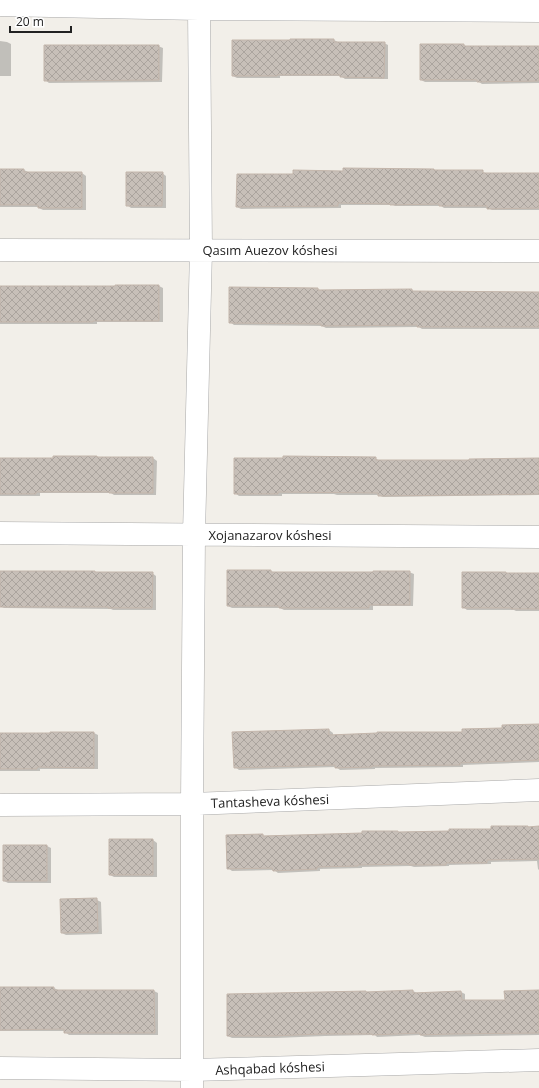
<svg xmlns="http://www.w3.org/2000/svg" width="539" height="1088" font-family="'Open Sans',sans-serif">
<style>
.shadow{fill:#0003}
.building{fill:url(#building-cross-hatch);stroke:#c4b6ab}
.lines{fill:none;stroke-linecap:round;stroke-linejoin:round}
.minor-casing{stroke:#a9a9a9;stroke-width:23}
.minor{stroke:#fff;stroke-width:22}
.labels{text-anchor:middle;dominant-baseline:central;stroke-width:3;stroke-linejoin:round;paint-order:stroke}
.street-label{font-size:13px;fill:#222;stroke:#fff}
</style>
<defs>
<pattern id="building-cross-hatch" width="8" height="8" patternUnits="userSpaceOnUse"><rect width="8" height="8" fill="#c7bfb8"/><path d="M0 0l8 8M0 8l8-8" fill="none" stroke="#aba49e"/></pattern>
</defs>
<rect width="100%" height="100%" fill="#f2efe9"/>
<path class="shadow" d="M334 40 338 42 384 43 388 45V79H345L341 76H280V78H237L233 76Z
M0 41 7 42 11 44V76H0Z
M421 45H464L467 47H539V83L482 84 479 82H425L421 80Z
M158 46 163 48 162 82 49 83 45 80Z
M0 170H24L28 172 82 173 86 176V210H43L39 208V207H0Z
M434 170 437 171H482L487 174 539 173V210H492L488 208H444L441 206H395L393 205H341V208L241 209 237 207 294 175 344 172Z
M162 173 166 176V208H131L127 205Z
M159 286 163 288V322H97V324H0V287Z
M230 288 318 289 322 291 412 290 415 292H539V329H422L419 327 326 328 322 326 234 325 230 322Z
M97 457 99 458H153L157 461 156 495H114L111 493H40V496H0V459H54Z
M375 458 380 461H470L539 459V495L383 497 378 495H337L334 494H282V496H239L235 493Z
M271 571 275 573 409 572 414 574 413 606H373V610H284L280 608H232L228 606Z
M0 572 97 573H152L156 576V610H113L111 609 4 608 0 606Z
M539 574V611H516L514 610H467L463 607Z
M539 725V762L463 765V767L375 768V769L340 770 336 767 239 770 235 767 329 730 333 733V736L463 733 503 729Z
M94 733 98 735V769H40V771H0V734Z
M528 827 530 828 539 827V870L538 869 537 861 491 862V864L449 865V866L414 867 411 866 362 867V868L320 869V871L278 873 274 870 232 871 228 868 263 835 265 837 398 832 400 833 492 830Z
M153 840 157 843V877H114L110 875Z
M47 846 51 848V883H8L4 881Z
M97 900 101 902 102 934 66 935 62 933Z
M0 988H54L58 990V991H154L158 993V1035H69L65 1032V1031H0Z
M413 991 417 993 461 992 465 994V1001H506L539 991V1035L425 1037 420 1035 377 1037 375 1035 325 1036 276 1038H232L228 1036 366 992 368 993Z"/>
<path class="building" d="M290 39H334V42H385L384 78 340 77V75H277V76H232V40H290Z
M420 44H464V46H539V81L477 82V80H420Z
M44 45H159V80L44 81Z
M343 168 434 169V170H483V173H539V208L487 209V206H439V204L390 205V204L338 203V206L236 207 237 174H293V170L343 171Z
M0 169H24V172H82V208H38V205H0Z
M126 172H163L162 206H126Z
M115 285H159V321H93V322H0V286H115Z
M229 287 318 288V290L412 289V291L539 292V327H417V325L321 326V324L229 323Z
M53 456H97V457H153V493H109V492H36V494H0V458H53Z
M283 456 376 457V460H469V459L539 458V494L468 495 378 496V493L278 492V494H234V458H283Z
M227 570H271V572H373V571H410V605H369V608H279V606H227Z
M0 571H95V572H153L152 608H108V607H0Z
M462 572H506V573H539V609H511V608H462Z
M539 724V760L460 763V765L372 766V767L335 768V765L234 768 232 732 329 729V735L377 733V732H462V729L502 728V725Z
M50 732H94V768L37 767V769H0V733H50Z
M491 826H528V827L539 826V859L487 860V863H446V865H409V864L358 865V866L317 867V869L273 871 272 868 227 869 226 835 263 834V836L362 833V831H398V832L449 831V829H491Z
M109 839H153V875H109Z
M3 845H47V881H3Z
M97 898 98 932 61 933 60 899Z
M0 987H54V990H154L155 1033H64V1029L0 1030Z
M413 990V993L461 991 462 1000H505L504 991 539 990V1033L449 1034 420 1035V1033L372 1035V1034H321L271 1036H227V994L366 991V992Z"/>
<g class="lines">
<g class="minor-casing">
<path id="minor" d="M0 5 199 9 539 11
M0 250 539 251
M0 533 539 537
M0 805 192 804 539 790
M0 1068 192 1070 539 1060
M192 1088V804L194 534 201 250 199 9"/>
</g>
<use href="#minor" class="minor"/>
</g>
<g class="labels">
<g class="street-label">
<text x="270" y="250">Qasım Auezov kóshesi</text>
<text x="270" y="535">Xojanazarov kóshesi</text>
<text transform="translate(270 801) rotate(-2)">Tantasheva kóshesi</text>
<text transform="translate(270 1068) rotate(-2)">Ashqabad kóshesi</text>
</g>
</g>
<path d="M10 26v6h61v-6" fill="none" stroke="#222222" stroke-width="2"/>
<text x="16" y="26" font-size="12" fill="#222222" stroke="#ffffff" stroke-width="3" paint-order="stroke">20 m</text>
</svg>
